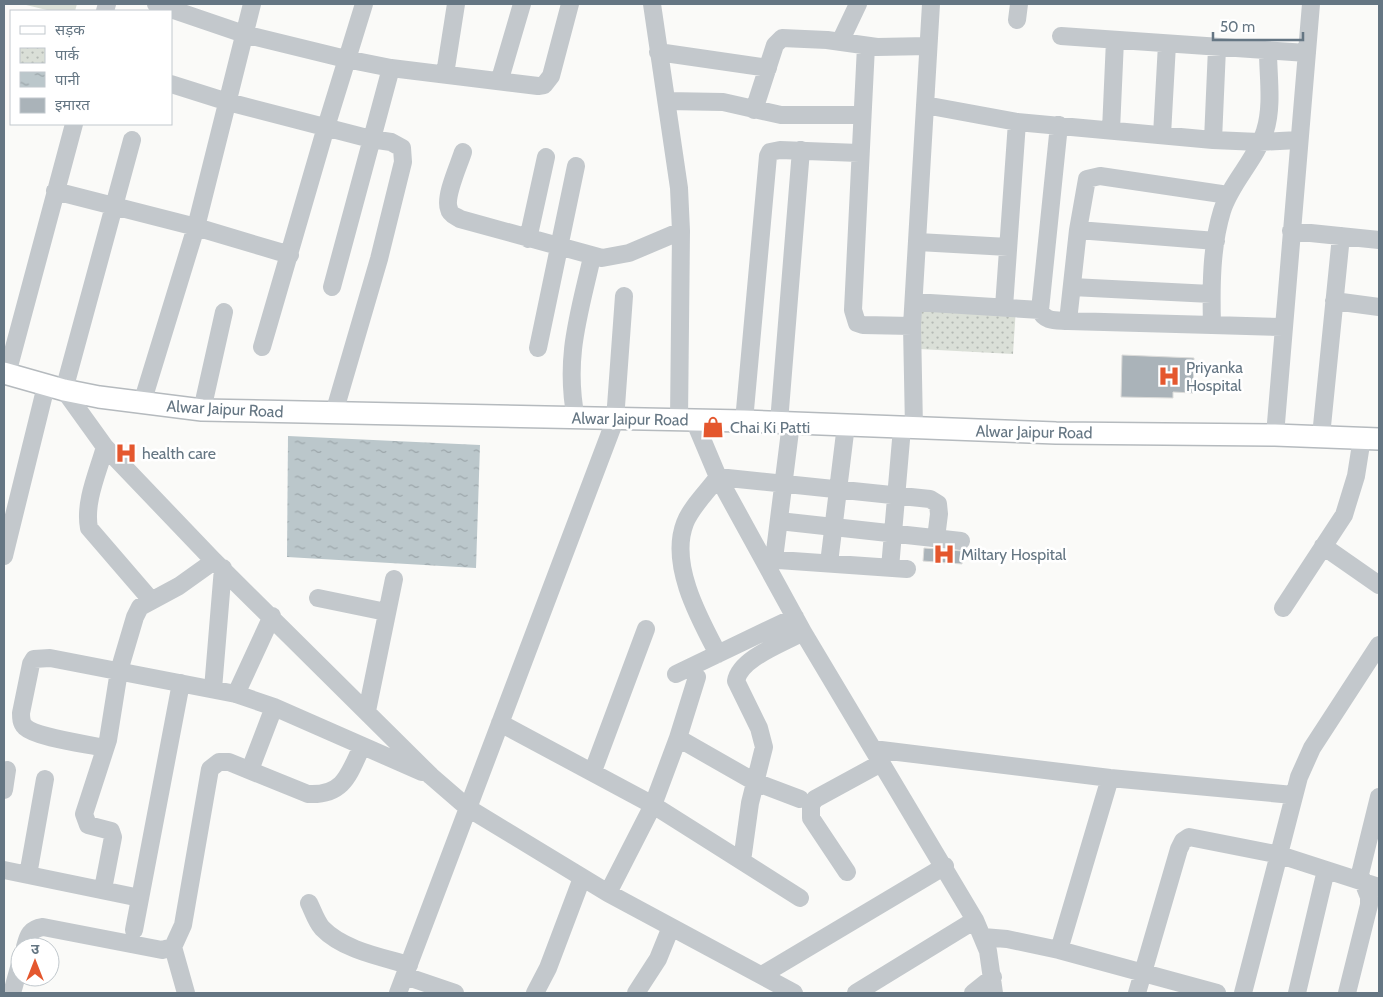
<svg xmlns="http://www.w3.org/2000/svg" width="1383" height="997" font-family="Cabin,'Noto Sans Devanagari',sans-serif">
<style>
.park{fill:url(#park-dots)}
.garden{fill:#dadfd7}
.water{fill:url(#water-ripples)}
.building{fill:#aab3b9;stroke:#dcdcda}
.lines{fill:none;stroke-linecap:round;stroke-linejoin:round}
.major-casing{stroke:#b5babe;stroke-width:24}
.minor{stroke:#c3c8cc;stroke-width:18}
.major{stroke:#fff;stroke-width:21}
.labels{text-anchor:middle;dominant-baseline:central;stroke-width:5;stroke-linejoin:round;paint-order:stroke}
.poi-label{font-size:16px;fill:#657683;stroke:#fff;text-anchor:start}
.street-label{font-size:16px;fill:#657683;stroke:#fff}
</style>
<defs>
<pattern id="park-dots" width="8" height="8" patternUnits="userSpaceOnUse" patternTransform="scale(1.25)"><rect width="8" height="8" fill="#dadfd7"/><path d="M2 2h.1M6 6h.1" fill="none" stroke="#b4b9b4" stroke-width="1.8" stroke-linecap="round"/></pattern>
<pattern id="water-ripples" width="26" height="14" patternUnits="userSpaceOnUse" patternTransform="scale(1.25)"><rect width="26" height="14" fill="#bbc7cb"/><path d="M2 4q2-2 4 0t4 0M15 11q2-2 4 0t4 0" fill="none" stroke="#9ca6aa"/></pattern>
</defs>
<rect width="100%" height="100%" fill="#fafaf8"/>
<path class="park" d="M921 303 1016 307 1013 354 919 349Z"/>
<path class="garden" d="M22 4H77L75 11H51Z"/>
<path class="water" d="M288 436 480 445 476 568 287 557Z"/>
<path class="building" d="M1122 355 1194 358 1193 393 1173 392V398L1121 397Z
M924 548 963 551 962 564 923 561Z"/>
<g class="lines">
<g class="major-casing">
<path id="major" d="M4 373 64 390 99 397 202 410 744 421 1056 433 1275 435 1379 439"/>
</g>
<path class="minor" d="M156 4 244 34 346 59 391 68 538 86 544 85 551 76 570 4
M652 4 679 188 681 231 679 420
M105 11 107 4
M1017 20 1019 4
M1061 36 1307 53
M840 42 858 4
M866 46 853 310 857 323 863 325 912 326
M658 52 768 68
M445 74 456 4
M500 79 522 4
M171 84 228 102 371 139 391 142 402 148 403 162 379 259 334 413
M667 101 723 102 781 115H862
M925 105 1017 122 1213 140 1259 142 1299 140
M754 110 775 45 782 38 827 40 877 47 928 46
M1059 125 1040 310C1044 322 1057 320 1068 321L1212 325C1211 288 1211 247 1222 211 1231 182 1256 160 1265 131 1273 106 1268 76 1268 51
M1111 130 1115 40
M1162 135 1167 44
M132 140 64 390 105 447 214 561 431 776 468 808 398 993
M1213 140 1217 48
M463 152C459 165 444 197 449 209 450 215 456 216 460 219L602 258 629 253 681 231
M55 191 196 227 290 255
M1078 230 1216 241
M1291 231 1379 240
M528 239 546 157
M918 242 1008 247
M332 287 391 68
M1072 287 1211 294
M624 296 615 420 468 808 608 893 794 993
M1334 301 1379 307
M914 302 1040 310
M1004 307 1017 122
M1068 321 1078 230 1087 179 1100 176 1228 195
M1212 325 1283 327
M262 347 326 127 364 4
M538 348 576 166
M7 374 74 124
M142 403 196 227 252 4
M202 410 224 312
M576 419C564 358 579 315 592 257
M694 420 718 477 803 632 975 920 988 951 994 993
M744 421 768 156 770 152 780 150 859 153
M779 422 801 150
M914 428 912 326 931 4
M1275 435 1311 4
M1321 436 1341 236
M105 447C98 472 84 502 89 528L151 600
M779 521 961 541
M1323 546 1379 585
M4 556 46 386
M764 559 907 569
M774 559 791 423
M829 563 846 425
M890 568 902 428
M318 598 386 612
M1283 608 1344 515 1356 476 1362 438
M718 654C699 618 669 564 685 523 691 507 708 491 718 477L930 499 938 504 939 514 936 538
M676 674 795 617
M213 689 223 568
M236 694 272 616
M367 711 394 579
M500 723 653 805 800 898
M678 738 755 782 800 799
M105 748C88 744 37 738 25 727 21 723 21 718 21 713L31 664 34 659 50 658 236 694 274 707 422 772
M873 749 1110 778 1293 795
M253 762 274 707
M593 771 646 629
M4 790 7 770
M742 861 750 803 764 747 759 728 736 681C740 658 784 643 803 632
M4 870 140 898
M847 872 811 818V805L815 799 881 763
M28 875 45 779
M103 889 113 837 111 831 88 825 84 814 108 740 119 671 135 617 140 607 179 586 214 561
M608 893 653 805 678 738 697 677
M309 903C313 911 316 921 322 928 343 950 381 957 409 965
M134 930 181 683
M983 937 1007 939 1059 950 1217 993
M25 947C28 935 30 929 43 927L162 950 173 947 183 925 210 769 219 762H229L308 794C344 796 349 774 362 746
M173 947 186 993
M1059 950 1110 778
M762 975 945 866
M405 976 455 993
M12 993 20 964
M535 993 548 968 582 878
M636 993 658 959 671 927
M856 993 975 920
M973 993 993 977
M1137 993 1179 849 1183 841 1189 837 1280 855 1379 887
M1243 993 1299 777 1312 748 1379 645
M1297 993 1326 870
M1347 993 1369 905V897L1360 874 1379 797"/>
<use href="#major" class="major"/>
</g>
<defs>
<g id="hospital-bare" transform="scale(1.725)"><path d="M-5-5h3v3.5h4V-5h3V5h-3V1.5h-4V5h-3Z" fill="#e4572e" stroke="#fff" stroke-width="2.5" paint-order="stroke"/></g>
<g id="shop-bare" transform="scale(1.725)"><path d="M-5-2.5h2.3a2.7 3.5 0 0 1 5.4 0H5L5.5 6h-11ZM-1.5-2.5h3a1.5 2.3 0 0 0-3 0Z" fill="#e4572e" stroke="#fff" stroke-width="2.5" paint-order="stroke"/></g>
</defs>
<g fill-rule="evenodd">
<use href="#hospital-bare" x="1169" y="376"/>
<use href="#shop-bare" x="713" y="427"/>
<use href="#hospital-bare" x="126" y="453"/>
<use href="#hospital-bare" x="944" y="554"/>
</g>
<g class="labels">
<g class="poi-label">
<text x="1186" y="367">Priyanka<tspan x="1186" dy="18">Hospital</tspan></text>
<text x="730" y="427">Chai Ki Patti</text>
<text x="142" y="453">health care</text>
<text x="961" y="554">Miltary Hospital</text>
</g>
<g class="street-label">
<text transform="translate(225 409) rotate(3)">Alwar Jaipur Road</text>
<text transform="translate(630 419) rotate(1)">Alwar Jaipur Road</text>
<text transform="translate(1034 432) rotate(1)">Alwar Jaipur Road</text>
</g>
</g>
<rect width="1383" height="997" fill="none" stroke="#657683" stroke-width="10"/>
<rect x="10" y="10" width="162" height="115" fill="#ffffff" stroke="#c1c8cd"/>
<rect x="20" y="26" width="25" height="8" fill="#ffffff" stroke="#c1c8cd"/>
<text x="55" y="35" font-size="15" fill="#657683">सड़क</text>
<rect x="20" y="48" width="25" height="15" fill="url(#park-dots)" stroke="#c1c8cd"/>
<text x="55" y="60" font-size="15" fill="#657683">पार्क</text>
<rect x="20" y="72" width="25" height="15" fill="url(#water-ripples)" stroke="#c1c8cd"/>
<text x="55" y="85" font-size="15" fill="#657683">पानी</text>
<rect x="20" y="98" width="25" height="15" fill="#aab3b9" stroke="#c1c8cd"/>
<text x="55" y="110" font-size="15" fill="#657683">इमारत</text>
<g transform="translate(35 962)"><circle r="24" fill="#ffffff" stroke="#c1c8cd"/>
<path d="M0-4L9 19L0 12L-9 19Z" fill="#e4572e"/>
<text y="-8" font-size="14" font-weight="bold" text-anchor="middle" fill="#657683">उ</text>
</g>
<path d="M1213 32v8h90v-8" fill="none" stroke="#657683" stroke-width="2.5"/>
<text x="1220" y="32" font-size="15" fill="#657683" stroke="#ffffff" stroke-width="4" paint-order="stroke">50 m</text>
</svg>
